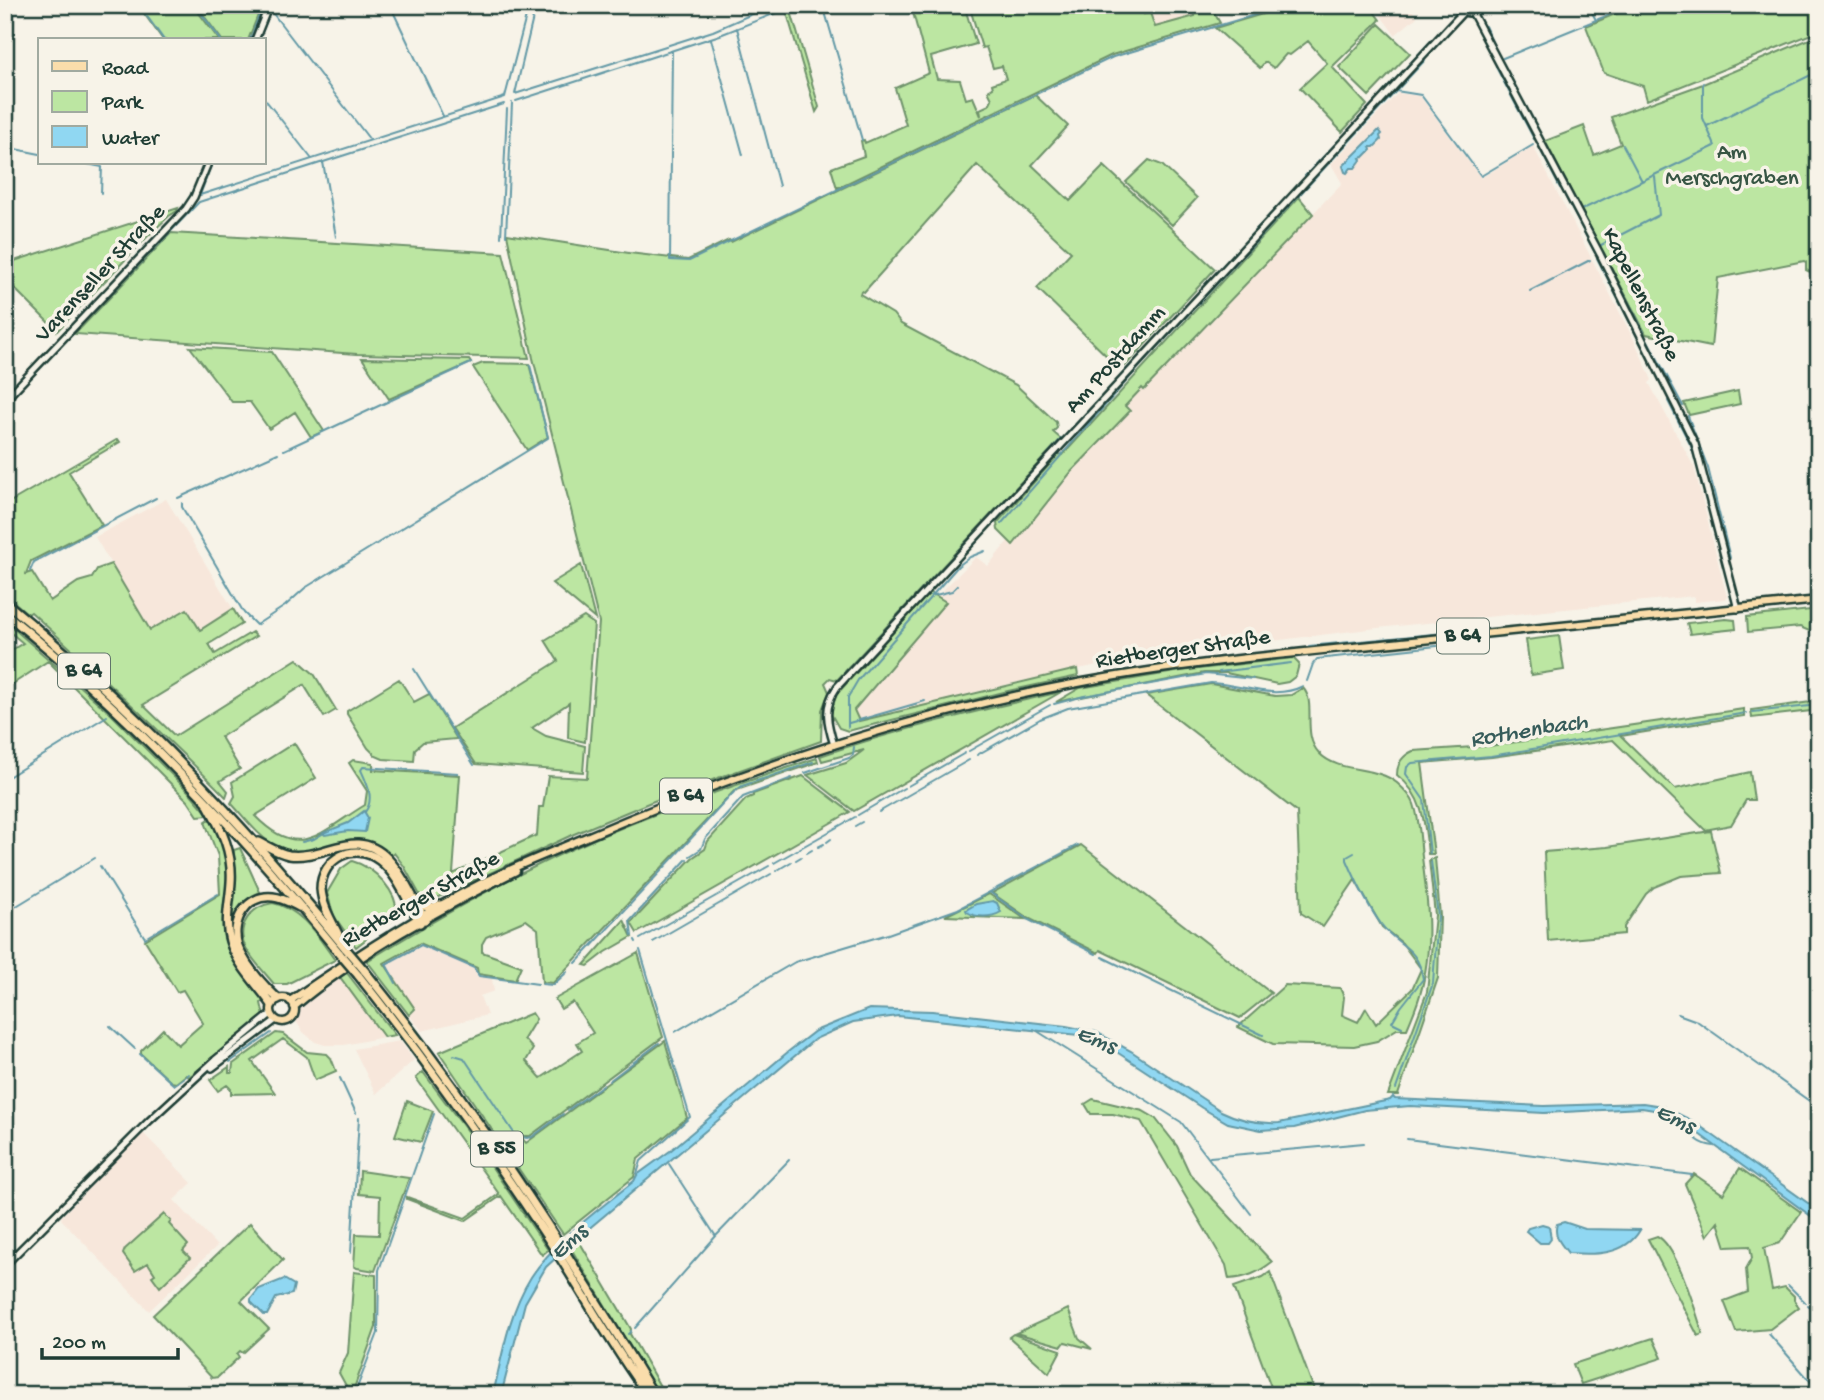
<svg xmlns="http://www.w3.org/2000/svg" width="1824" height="1400" font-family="'Gochi Hand',sans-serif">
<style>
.built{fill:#f7e7db}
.green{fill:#bce6a2;stroke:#6e926b;stroke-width:2}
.water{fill:#90d7f2;stroke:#6399a6;stroke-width:2}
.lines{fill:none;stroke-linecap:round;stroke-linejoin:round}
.stream{stroke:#6399a6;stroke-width:2}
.secondary-casing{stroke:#1f3d34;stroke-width:10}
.primary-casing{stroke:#1f3d34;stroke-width:11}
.highway-casing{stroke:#1f3d34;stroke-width:12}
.secondary{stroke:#f7f3e8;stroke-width:5}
.primary{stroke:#faddab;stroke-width:6}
.highway{stroke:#faddab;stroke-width:7}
.highway-bridge-casing{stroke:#1f3d34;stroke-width:12;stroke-linecap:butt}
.highway-bridge{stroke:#faddab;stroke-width:7}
.labels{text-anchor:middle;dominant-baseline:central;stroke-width:7;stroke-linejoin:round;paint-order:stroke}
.shield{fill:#f7f3e8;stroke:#60746a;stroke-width:2}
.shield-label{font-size:21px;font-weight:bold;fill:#1f3d34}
.park-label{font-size:23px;fill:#375644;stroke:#f7f3e8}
.street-label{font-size:23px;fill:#1f3d34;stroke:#f7f3e8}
.water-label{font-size:24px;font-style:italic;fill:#365c5a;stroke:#f7f3e8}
</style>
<rect width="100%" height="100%" fill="#f7f3e8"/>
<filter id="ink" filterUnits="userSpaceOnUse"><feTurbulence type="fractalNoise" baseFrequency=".0143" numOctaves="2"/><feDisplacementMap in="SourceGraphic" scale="14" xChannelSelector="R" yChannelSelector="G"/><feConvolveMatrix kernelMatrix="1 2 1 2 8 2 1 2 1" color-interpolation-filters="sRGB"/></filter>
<g filter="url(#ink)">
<path class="built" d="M1141 5H1192L1195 16 1154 27 1144 15Z
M1373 5H1418L1412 10 1417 17 1395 35Z
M1398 93 1420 96 1481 178 1533 146 1635 342 1652 380 1649 383 1694 467 1727 597 1725 599 1695 602 1694 596 1377 628 1125 659 1006 685 859 722 853 710 945 603 937 596 976 557 988 566 1008 541 1012 545 1072 471 1129 411 1125 406 1142 388 1145 390 1342 183 1331 164Z
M166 499 233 609 199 630H150L95 537Z
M417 944 474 968 477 976 492 979 494 991 480 996 487 1015 422 1031 409 1015 415 1010 383 964Z
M340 977 384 1037 344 1045H325L315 1042 303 1032 294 1018 298 1008Z
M400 1041 414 1060 376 1094 354 1049Z
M143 1133 192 1183 174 1200 217 1246 149 1311 61 1219 62 1216Z"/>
<path class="green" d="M138 5H193L219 40H163Z
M196 5H262L248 40H222Z
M911 5H964L976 44 931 57 937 79 960 80 966 99 973 97 981 116 980 109 989 105 992 99 988 91 993 88 992 84 1006 79 1002 66 993 68 986 47 982 48 969 5H1141L1144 14 1150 13 1155 27 1195 16 1192 5H1210L1220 23 1112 55 837 188 831 168 864 156 861 141 864 140 865 143 906 125 895 88 929 73Z
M1294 5H1369L1380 20 1332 67 1367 105 1342 132 1300 88 1327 63 1308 41 1290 55 1286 54 1274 68 1265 62 1260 68 1215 28Z
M1637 5H1813L1819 31 1647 100 1643 86 1604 73 1586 26Z
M790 8 819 107 816 112 786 10Z
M1379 24 1410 53 1369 96 1339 67Z
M1819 35V276L1806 270V262L1804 261 1718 278 1711 347 1646 334 1545 141 1584 126 1594 155 1621 144 1611 117 1703 84Z
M1035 95 1068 126 1032 165 1070 201 1104 166 1215 269 1125 366 1122 363 1118 367 1037 288 1071 252 977 165 864 292 861 291 860 294 893 314 901 324 1016 385 1056 422 1057 428 1053 432 1061 439 837 680 830 678 825 683 829 692 822 710 821 741 651 802 574 834 432 900 421 897 404 866 394 853 391 856C351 818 316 866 278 847 259 838 245 818 231 803L235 796 232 782 294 743 316 778 255 816C300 862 320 832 365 805L367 791 349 763 353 760 373 763V770L460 775 453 874 537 835 539 807H543L548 776 587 778 599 622 533 358 507 234 629 253 688 260 729 240 731 242Z
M1149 160 1162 165 1197 198 1172 225 1126 182Z
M1299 197 1313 214 1144 390 1142 388 1125 406 1130 411 1072 471 1013 545 998 530 997 523 1059 454 1063 455Z
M178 208 177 211 169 216 148 236 57 331 5 279V264Z
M171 233 503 253 529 358 357 354 75 334Z
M190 347 272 352 324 431 311 437 295 412 269 429 250 402H232Z
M362 358 469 360 471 363 389 399Z
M483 363 529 364 548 437 527 450 473 367Z
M1738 391 1740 404 1689 415 1684 403Z
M118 439 120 442 69 472 102 525 31 561 26 574 32 572 50 601 78 582 92 578 97 569 111 564 150 630 187 609 200 630 233 609 242 624 209 644 215 654 252 632 256 636 143 705 175 736 297 659 314 674 336 710 324 717 304 685 221 737 240 769 220 781 228 791 226 797C163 733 97 672 31 612L28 614 5 594V505Z
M581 565 595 619 552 583Z
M930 592 946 602 854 710 859 721 1077 669 1078 676 1008 691 848 731 839 728 831 714 836 695Z
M1819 609V635L1800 627 1748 632 1747 617Z
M584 617 594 624 585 742 568 738 569 703 532 728 546 736 585 746 583 772 476 764 452 728 558 661 545 640Z
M1726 619 1735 620 1736 629 1690 634 1687 623Z
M5 621 111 714 191 794 209 815 198 816 188 801 48 661 5 689V654L23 643 5 628Z
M1559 636 1564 670 1531 675 1526 640Z
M1293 658 1299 664 1296 676 1288 682 1277 684 1226 673H1204L1056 702 1080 688 1181 671Z
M399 679 414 702 429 694 457 739 423 742 415 749 414 761 383 759 376 756 368 748 347 714V711Z
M1211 684 1275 696 1291 695 1303 688C1317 703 1301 734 1319 753 1339 774 1375 765 1397 783 1404 789 1411 796 1414 804 1420 821 1420 839 1422 857 1427 896 1432 934 1425 973 1422 993 1415 1010 1407 1029H1397L1377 1041 1354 1046 1273 1044 1238 1027 1285 985 1340 988 1344 997 1342 1015 1358 1022 1366 1008 1376 1024 1412 989 1421 969 1402 943 1382 927 1355 880 1323 927 1301 913 1297 812 1146 695Z
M1061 692 854 811 807 775 846 763 864 750 822 761 820 756C899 729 980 710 1061 692Z
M1819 701V710L1752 718 1751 710Z
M1744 709V716L1621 736 1675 789 1750 772 1754 800H1746L1731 825 1705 830 1613 740 1492 757 1422 763 1434 854H1428C1425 823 1423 795 1397 775 1397 763 1402 756 1413 751L1489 746Z
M817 758 818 762 734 791 553 983 542 982 538 929 526 920 486 937 482 944V952L521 966 515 980 478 974 477 968 420 943 384 963 415 1009 409 1015 367 961C434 920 501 881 572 849 652 813 734 785 817 758Z
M803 776 850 812 637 933 631 923 692 858 705 849 708 841 746 799 753 796V794Z
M211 818 220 833 226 854 229 882 224 920 264 1000 261 1003 264 1016 189 1077 186 1075 176 1083 171 1082 141 1054V1051L163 1029 178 1045 203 1023 183 990 177 992 145 940 220 894 218 856 205 822Z
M1711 831 1721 873 1681 876 1654 887 1646 894 1624 927V934L1548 941 1544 852 1607 847Z
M1081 845 1271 993 1240 1018 1100 950 1098 953 1028 918 992 893Z
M240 848 260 892C243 900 232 914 233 934H230L229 921 234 883V850Z
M1435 858 1440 916 1438 978 1398 1095H1388L1427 992 1435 915 1429 860Z
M352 861C374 867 401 893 396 919L371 931 365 940 356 947 334 916 327 893 341 869Z
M989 894 1025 919 945 916Z
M273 903C302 909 318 937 335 960L287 984H274C265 973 253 961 246 948 235 926 251 906 273 903Z
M624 920 632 937 606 952 588 966 584 965Z
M638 953 663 1037 530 1136H520L526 1143 665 1041 687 1118 638 1159 634 1177 563 1234 439 1052 532 1013 536 1019 524 1039 533 1049 526 1061 541 1078 582 1051 577 1043 593 1033 573 1002 561 1009 555 999Z
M347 973 395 1035 384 1037 340 977Z
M276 1033 283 1034 307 1052 327 1054 331 1058 336 1071 315 1080 307 1057 283 1039 252 1061 275 1093 231 1094V1089L227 1085 218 1091 210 1080 229 1067V1073H232L233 1064Z
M423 1072 475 1142 548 1250 542 1255 501 1196 465 1221 407 1199V1197L465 1218 499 1194 416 1078Z
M1093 1099 1143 1111 1155 1118 1177 1146 1190 1174 1272 1262C1258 1273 1246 1278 1229 1279L1226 1265 1141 1121 1113 1114H1091L1085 1104Z
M407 1101 433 1111 421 1142 395 1136Z
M1740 1168 1801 1212 1780 1243 1764 1248 1772 1290 1785 1287 1794 1296V1300L1799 1307 1770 1329 1736 1332 1724 1301 1748 1292 1746 1269 1752 1258 1750 1246 1726 1247 1718 1222 1707 1236 1685 1184 1694 1174 1723 1194Z
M360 1171 409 1178 375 1271 357 1268 354 1266 356 1234 379 1235 380 1196 359 1194Z
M164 1214 171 1221 169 1224 188 1245 183 1251 190 1258 160 1287 152 1276 155 1274 148 1263 135 1271 123 1254 125 1249Z
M250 1223 283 1260 241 1301 269 1329 243 1353 240 1351 237 1354 239 1357 218 1377 212 1378 153 1315Z
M1657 1236C1677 1245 1696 1313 1703 1334L1698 1336 1648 1239Z
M579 1241 631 1329 630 1334 665 1395H659L570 1247Z
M354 1272 376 1275V1327L353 1391 350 1393 339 1373 348 1353Z
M1270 1272 1316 1395H1274L1234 1287 1263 1277Z
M1068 1309 1079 1338 1092 1349 1065 1342 1062 1346 1016 1333Z
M1013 1334 1061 1350 1049 1373 1009 1337Z
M1653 1338 1662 1358 1581 1384 1573 1364Z"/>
<path class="water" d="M1379 130 1382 134 1380 136 1381 140 1374 147H1370L1371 150 1364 157 1360 158 1361 160 1355 168H1351L1347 173 1345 172 1343 166Z
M364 811 368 818 365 832 348 831 325 835 323 833 348 823Z
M993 901 997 903 1001 912C991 918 977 918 967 912L966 910 976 904Z
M869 1009 932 1011 1066 1026 1096 1032 1131 1051 1221 1111C1239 1120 1258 1124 1279 1123L1390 1100 1393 1097 1395 1099 1544 1106 1643 1103 1662 1106 1693 1121 1819 1211V1222L1684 1123 1660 1111 1642 1108 1544 1113 1410 1106 1365 1110 1294 1128 1261 1130 1228 1123 1202 1108 1106 1045 1088 1036 898 1016 853 1022 815 1039 586 1231 546 1267 525 1303 501 1395H493C502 1355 509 1312 531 1277 555 1240 601 1208 634 1181L637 1175 670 1151 789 1051 815 1031Z
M1564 1222 1585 1229 1640 1230C1625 1256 1593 1255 1568 1253 1561 1244 1553 1236 1557 1224Z
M1542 1224 1549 1226 1551 1239 1548 1243H1540L1526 1231 1528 1228Z
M284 1279 294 1285 292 1294 276 1298 267 1315H264L251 1302V1299L259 1289Z"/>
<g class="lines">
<path class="stream" d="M139 5 164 40
M195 5 221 40
M390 5 443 116
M536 5 515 94 713 31 773 5
M823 5 862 140
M1588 5 1596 20
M1814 5 1819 27
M271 11 370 140
M1485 26 1496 51
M737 28 779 186
M711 39 743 155
M250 40 263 5
M259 40 273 5
M672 51 670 260 689 261 1113 57 1288 5
M1503 58 1633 5
M1496 67 1534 139
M1396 91 1421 95 1481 176 1533 145
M264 98 311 158
M516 101 720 35 796 5
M1707 126 1819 71
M1345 134 1431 41
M1537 143 1560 188
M1623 145 1642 181
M5 157 8 156 10 148 40 154
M323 162 336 237
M82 163 102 167 101 193
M212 163 200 195 505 97 529 5
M1305 176 1342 137
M1565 196 1595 253
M506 236 512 103
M501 237 507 109
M1248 238 1282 202
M1601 245 1659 215 1655 177
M1597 258 1647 356
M1220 269 1243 244
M1200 290 1217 272
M1530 291 1590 260
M5 295 8 292
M79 327 199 202 504 104
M1644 332 1581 210 1715 146 1703 118V83
M63 334 175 216
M1647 339 1683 406
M16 384 54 343
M5 395 11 389
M1668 401 1691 446 1700 474
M1688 416 1708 468 1730 558
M284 450 471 363
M1039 464 1062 438
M178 498 278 453
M182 503V507L244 613 256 625 285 606 305 588 548 438 530 365
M1001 524 1130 377 1425 60
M976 532 1036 467
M30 571 34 562 156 498
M931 596 952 591 958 585
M1309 646 1444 633
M414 669 474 765
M1219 672 1291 663
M841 677 971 537
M1307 681 1313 664 1317 659 1446 645
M1054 704 1084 696 1206 674 1253 679
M1753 712 1819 705
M849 723 925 701
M848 727V697L858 680 958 566 970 557 985 551
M969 751 1050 705
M977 755 1040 719 1068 708 1211 683C1242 684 1273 701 1303 686
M805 773 849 758 853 755 854 747
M5 779 107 716
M908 786 965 753
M365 812C375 799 367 783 361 770L363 767 458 773
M879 812 969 760
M858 815 904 788
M855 826 862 822
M302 842 314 839 324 833
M827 842 831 839
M818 847 824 844
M807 853 812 850
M1354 853 1347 857V860C1356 881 1367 905 1381 924 1397 947 1418 945 1423 979L1401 1007 1392 1022 1402 1027
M1430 853 1424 800 1406 774 1407 767 1412 763 1491 756 1746 713
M690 856 701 849 705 839 743 797 792 778
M796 860 801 857
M774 863 855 817
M100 866 145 938 218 894
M776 871 791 862
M991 893 1027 919 1096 954
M5 913 95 858
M632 936 630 921 687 859
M640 939 769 866
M635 940 636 942
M653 942 771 874
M1102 957 1263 1035
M576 963 734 792 742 786 813 762
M396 983 386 964 421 945 474 968 479 976 538 984
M542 984 553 985 567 972
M1678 1014 1697 1021 1819 1108
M110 1026 135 1049
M1034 1029 1181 1122 1251 1214
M675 1032 795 962 888 934 958 909 1078 845
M140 1054 174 1085 189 1074
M454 1055 464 1058 516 1136 527 1138 532 1137 563 1114
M230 1062 271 1033
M340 1078 356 1113
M609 1081 659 1043
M1396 1089 1433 983 1438 916 1431 861
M568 1110 603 1085
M1680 1120V1123C1690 1134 1699 1145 1714 1146
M1407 1139 1692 1175
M1210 1157 1364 1143
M669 1164 715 1235
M637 1174 641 1161 690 1117 640 950
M351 1253 359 1118
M1788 1285 1805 1302
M1808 1305 1819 1314
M635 1328 716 1236 789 1160
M628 1334 631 1331
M1769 1334 1819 1391
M355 1393 378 1333 379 1270 434 1114"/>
<g class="secondary-casing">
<path id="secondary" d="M1460 5 1463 12 1469 13 1475 9 1476 5
M1472 12 1600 254 1695 444 1738 609
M255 40 269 5
M5 400 186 209 194 197 208 163
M834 745C827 723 823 707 837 687L1463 12
M212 1068 276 1020
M5 1265 149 1121 215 1060 271 1014"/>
</g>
<g class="primary-casing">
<path id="primary" d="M271 1010a12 12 0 1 1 24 0a12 12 0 1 1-24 0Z
M290 1001C352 958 415 917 482 883 513 867 545 855 577 841 740 771 909 714 1083 682 1189 662 1296 653 1402 642 1541 628 1680 614 1819 600
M294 1007C357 954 442 908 516 871"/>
</g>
<g class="highway-casing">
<path id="highway" d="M5 602C132 705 243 823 346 949
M5 613C130 714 239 830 340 954
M208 805C222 830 233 853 231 882 230 902 224 921 230 941 237 965 258 985 272 1005
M259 842C269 847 278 853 289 855 325 860 356 825 388 859 403 875 414 900 425 920
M417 904 430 908 441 905
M338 934C331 920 322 905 321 889 321 858 355 841 379 860 398 874 408 903 420 923
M364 970C472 1104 565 1248 654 1395
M358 975C424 1058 486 1145 545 1234 580 1287 610 1344 648 1395
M278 999C263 985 245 965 238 946 230 922 246 894 273 897 283 898 291 903 299 907"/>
</g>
<use href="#secondary" class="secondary"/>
<use href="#primary" class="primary"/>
<use href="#highway" class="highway"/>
<g class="highway-bridge-casing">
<path id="highway-bridge" d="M346 949 364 970
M340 954 358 975"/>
</g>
<use href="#highway-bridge" class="highway-bridge"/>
</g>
</g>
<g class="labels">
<g class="shield">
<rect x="1437" y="618.5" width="52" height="35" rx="5"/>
<rect x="58" y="653.5" width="52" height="35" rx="5"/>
<rect x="660" y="778.5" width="52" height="35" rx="5"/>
<rect x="471" y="1131.5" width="52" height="35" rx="5"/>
</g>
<g class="shield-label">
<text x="1463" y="636">B 64</text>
<text x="84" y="671">B 64</text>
<text x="686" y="796">B 64</text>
<text x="497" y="1149">B 55</text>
</g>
<g class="park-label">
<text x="1732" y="153">Am<tspan x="1732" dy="26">Merschgraben</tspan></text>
</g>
<g class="street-label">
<text transform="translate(101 274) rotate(-47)">Varenseller Straße</text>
<text transform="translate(1640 295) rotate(63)">Kapellenstraße</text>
<text transform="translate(1116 360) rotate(-48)">Am Postdamm</text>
<text transform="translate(1183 650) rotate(-8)">Rietberger Straße</text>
<text transform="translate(421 900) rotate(-29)">Rietberger Straße</text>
</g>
<g class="water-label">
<text transform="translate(1529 732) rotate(-9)">Rothenbach</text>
<text transform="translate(1096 1041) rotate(22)">Ems</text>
<text transform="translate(1675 1120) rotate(26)">Ems</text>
<text transform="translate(570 1243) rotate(-42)">Ems</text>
</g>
</g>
<rect width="1824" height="1400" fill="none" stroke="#f7f3e8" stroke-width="28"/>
<rect x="14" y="14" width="1796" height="1372" fill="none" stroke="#1f3d34" stroke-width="2.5" filter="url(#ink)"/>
<rect x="38" y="38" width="228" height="126" fill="#f7f3e8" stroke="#a1aaa0" stroke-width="2"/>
<rect x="52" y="61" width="35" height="10" fill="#faddab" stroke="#a1aaa0" stroke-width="2"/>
<text x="102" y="74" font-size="21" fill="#1f3d34">Road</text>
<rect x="52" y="91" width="35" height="21" fill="#bce6a2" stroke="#a1aaa0" stroke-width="2"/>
<text x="102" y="108" font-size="21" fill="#1f3d34">Park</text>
<rect x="52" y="126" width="35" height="21" fill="#90d7f2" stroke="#a1aaa0" stroke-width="2"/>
<text x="102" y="144" font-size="21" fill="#1f3d34">Water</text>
<path d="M42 1348v10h136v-10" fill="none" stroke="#1f3d34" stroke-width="3.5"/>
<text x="52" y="1348" font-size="21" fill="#1f3d34" stroke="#f7f3e8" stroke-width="5" paint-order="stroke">200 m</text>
</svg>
